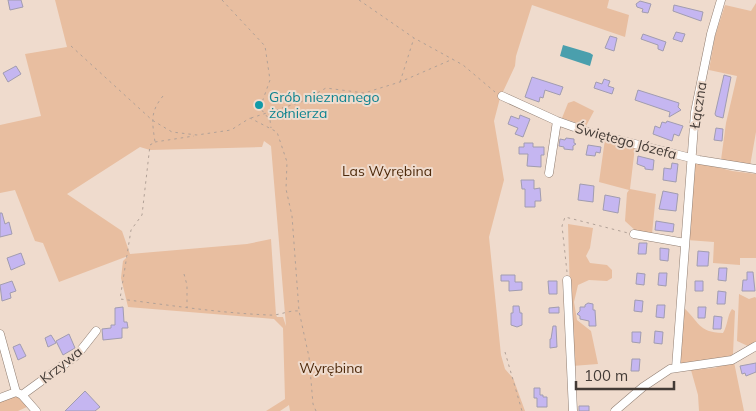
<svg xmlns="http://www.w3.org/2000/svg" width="756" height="411" font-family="Mulish,sans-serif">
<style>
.green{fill:#e8bea0;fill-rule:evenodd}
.water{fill:#4a9fad}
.building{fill:#c5b6f1;stroke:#a19cb0}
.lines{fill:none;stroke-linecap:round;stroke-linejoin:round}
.minor-casing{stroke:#907e72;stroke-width:9}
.path{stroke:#b1a197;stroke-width:1;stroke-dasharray:2.5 4;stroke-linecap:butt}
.minor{stroke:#fff;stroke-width:8}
.culture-dot{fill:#0f9aa8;stroke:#efdbcd;stroke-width:2}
.labels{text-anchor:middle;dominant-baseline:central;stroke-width:4;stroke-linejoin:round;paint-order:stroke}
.culture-label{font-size:14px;fill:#0d838f;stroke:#efdbcd;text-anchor:start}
.street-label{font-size:14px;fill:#433b36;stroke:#efdbcd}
.park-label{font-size:14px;fill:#4e2a0b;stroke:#efdbcd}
</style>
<rect width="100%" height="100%" fill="#efdbcd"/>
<path class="green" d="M55 0H609L607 8 629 15 625 37 532 5 516 56 515 66 500 98 494 121 504 180 489 237 501 355 505 369 513 378 525 411H290L289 405 280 411H266L285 399 283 328 274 319 128 307 121 278 123 261 128 256 59 282 43 243 35 241 15 190 0 193V125L41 116 25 54 67 47ZM264 141 271 146 286 326 283 317H277L276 315 271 239 247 244 130 254 122 231 67 194 140 147 150 150 262 147Z
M756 3V132L750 166 721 160 726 123 737 76 709 70 715 36 725 5 751 11Z
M574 101 594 111 586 126 562 118 568 103Z
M605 139 635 147 630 189 656 194 652 234 637 232 625 221 627 193 629 190 599 182Z
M693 161 732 171 756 174V258H740V265L713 263 714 242 687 240Z
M568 224 593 228 590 248 586 256 590 263 607 265 612 270V278L607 281 589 280 578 285 574 302 577 320 591 331 598 364 572 366Z
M739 294 749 299 755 297 756 298V342L750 347 737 341Z
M683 307C700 322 697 332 723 333 728 325 727 316 732 309L735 311 733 354 730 357 680 364Z
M734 362 744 411H699L698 395 691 370 714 368Z
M15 396 19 397 29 406 18 411H0V400Z"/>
<path class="water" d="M563 45 590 53 593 55 590 66 560 56Z"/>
<path class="building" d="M8 0H21L23 7 10 10Z
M640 1 651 4 648 13 642 12 643 9 637 7 636 4Z
M674 5 703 12 701 21 673 11Z
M676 32 685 34 682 42 673 39Z
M643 34 666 42 663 51 658 49V45L641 39Z
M610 36 617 38 614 51 605 48Z
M16 66 21 74 8 82 3 73Z
M724 75 731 77 723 118 716 116 715 114Z
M532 77 563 87 560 95 545 90 543 98 540 97 539 102 525 97Z
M604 79 610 81 608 86 614 88 612 94 594 88 596 82 602 84Z
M638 90 679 103 678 107 681 110 669 117 670 112 635 100Z
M520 115 530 119 523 137 515 134 518 128 508 124 511 116 519 119Z
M667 121 683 126 679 136 674 134 672 141 653 134 655 126 660 128 662 122 666 123Z
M716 128 723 129 722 141 714 140Z
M566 138 574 139V143L576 144 573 146V150L564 149V147L559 146 560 139 565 140Z
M524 143H533V147H544V155H541V167L527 166 528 154H519V147H524Z
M588 145 601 147 600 153 596 152 595 156 586 155Z
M638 156 654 160 653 170 645 169V167L637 164Z
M672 163 678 164 676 182 663 180 664 168 671 169Z
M521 180H534V189L540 188 541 201H535V207H525V189H522Z
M580 184 594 186 593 202 578 200Z
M663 191 678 194 676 211 659 209Z
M605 195 620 198 618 213 603 210Z
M0 213H2L5 224 9 222 12 234 0 237Z
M656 221 674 224 673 232 655 230Z
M639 243H647L646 254H638Z
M660 248 669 249 668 261 660 260Z
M698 251 709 252 708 266H697Z
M21 253 25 264 11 270 7 258Z
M719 268H727L726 281 718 280Z
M747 272H753L755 291H742L743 280H747Z
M637 273 645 274 644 285 636 284Z
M659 273H667L666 286 658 285Z
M501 275H515V282H522V290L509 291V281H501Z
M12 281 16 291 10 293 11 298 2 301 0 285Z
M548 281H557V294H549Z
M695 281H703V291H695Z
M718 291 726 292 725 304H717Z
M635 300 643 301 642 312 634 311Z
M588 303 593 304V310H595L596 326H589V321L580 319V316L577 314 580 311V307H585V305Z
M657 305H665L664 318 656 317Z
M513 306H519L520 313H522V325L517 327 511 325V313H513Z
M123 307 124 322H127L128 328H122V338L103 340 102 329 111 328V325H115V308Z
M559 307V313H549V308Z
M698 307H706L705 318H698Z
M714 316 722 317 721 329H713Z
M553 326H556L557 347 550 348V339H551Z
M655 331 663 332 662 344 654 343Z
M632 332H641L640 343 632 342Z
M69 334 75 348 63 355 56 341Z
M51 335 56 343 48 347 45 338Z
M20 344 26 356 18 360 13 347Z
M632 359H640L639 371H631Z
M756 363V372L746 376 745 373 742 374 740 366Z
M534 388H540V395H543V397H547V407H537V398H534Z
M85 391 100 407 95 411H65Z
M579 406H589V411H579Z"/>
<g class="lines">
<g class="minor-casing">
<path id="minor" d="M502 96 557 121 591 133 699 160 756 169
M549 173 557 121
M634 234 685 243
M567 280 573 411
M0 334 16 392 22 395 36 411
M676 368 695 112 711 34 721 0
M22 395 77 355 96 331
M0 398 16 392
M615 411 643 387 670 369 732 360 756 346"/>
</g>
<path class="path" d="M222 0 265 46 270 80 260 108 270 120 271 128
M359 0 414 38 463 65 495 92
M71 46 152 120 172 132 197 135 231 130 250 118 277 132 287 162 286 189 292 216 299 311 309 357 313 404 316 411
M400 82 414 38
M163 96C150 112 152 121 155 142L150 145 142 215 131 230 120 299C169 305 219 313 269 315 279 316 288 310 299 311
M251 118 301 102 326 88 364 93 400 82 453 59
M155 142 194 136
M567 272 562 226 565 217 628 233
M184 274 187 285V307
M505 352 522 411"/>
<use href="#minor" class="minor"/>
</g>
<circle class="culture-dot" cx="259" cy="105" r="5"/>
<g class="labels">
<g class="culture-label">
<text x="269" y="97">Grób nieznanego<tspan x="269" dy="16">żołnierza</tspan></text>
</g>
<g class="street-label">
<text transform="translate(698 105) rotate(-81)">Łączna</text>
<text transform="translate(626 141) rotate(15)">Świętego Józefa</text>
<text transform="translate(61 365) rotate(-39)">Krzywa</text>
</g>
<g class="park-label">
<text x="387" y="171">Las Wyrębina</text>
<text x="331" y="368">Wyrębina</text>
</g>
</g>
<path d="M576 381v8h98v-8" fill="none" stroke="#433b36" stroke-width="2.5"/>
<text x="584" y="381" font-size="15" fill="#433b36" stroke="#efdbcd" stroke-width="4" paint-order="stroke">100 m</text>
</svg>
